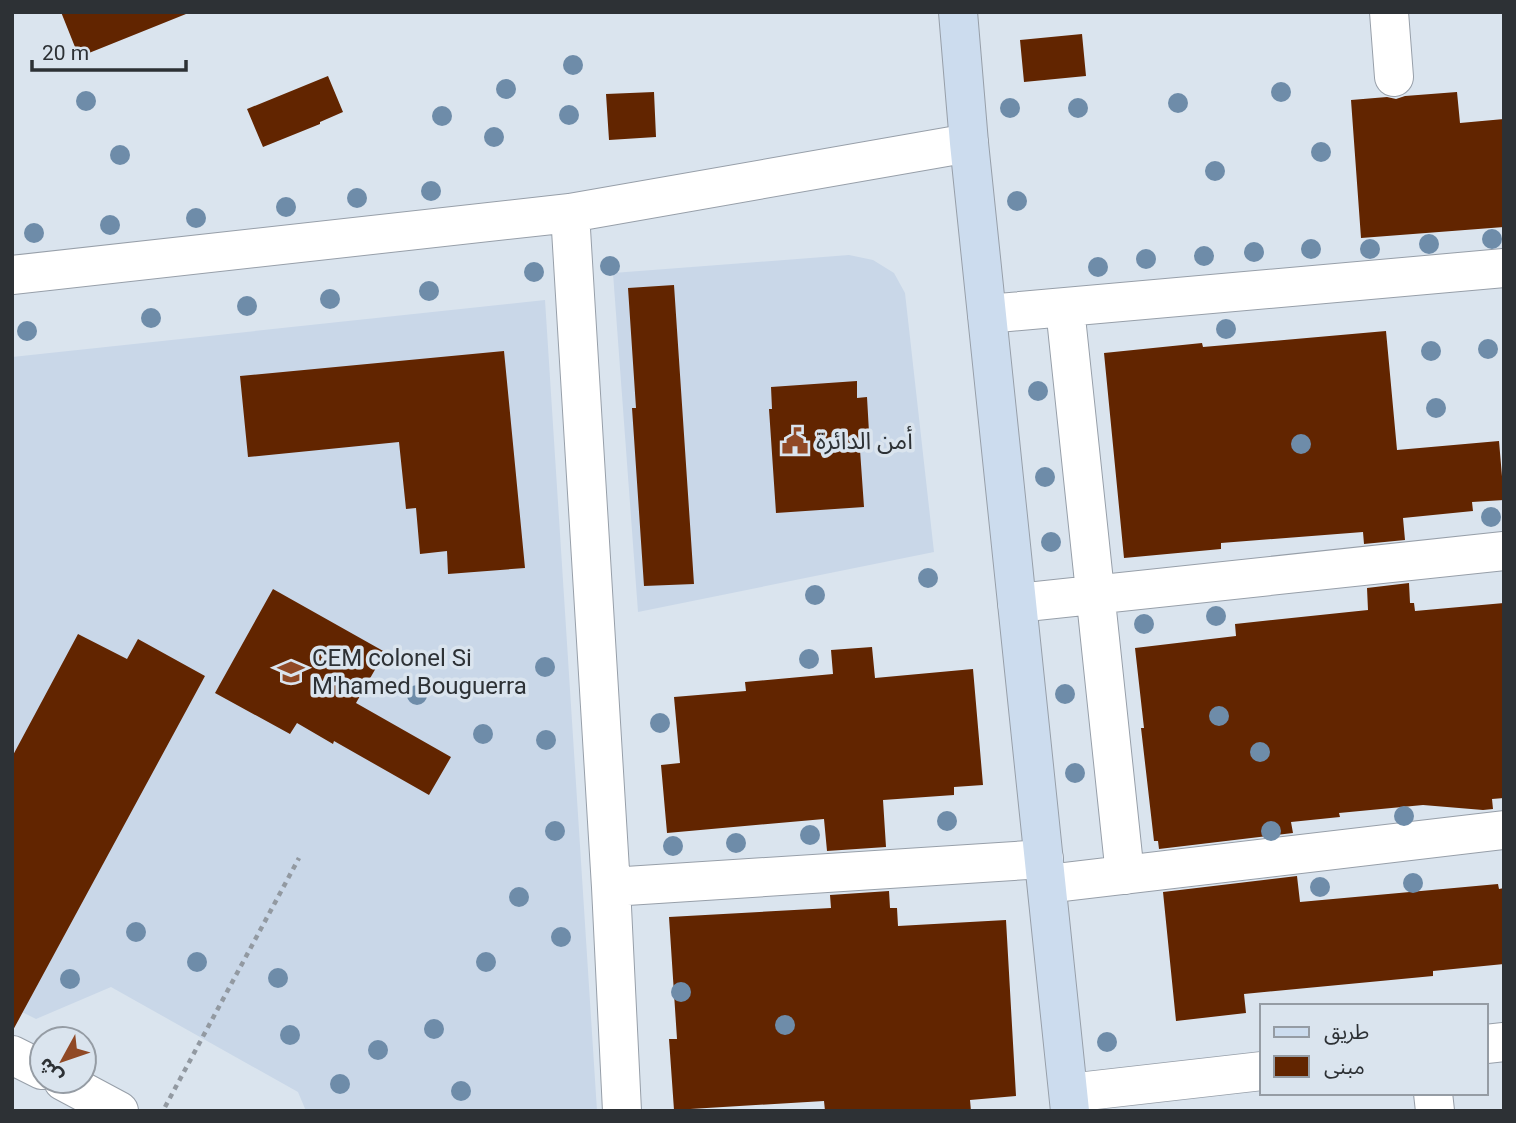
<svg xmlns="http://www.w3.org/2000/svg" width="1516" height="1123" font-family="Roboto,'Noto Sans Arabic',sans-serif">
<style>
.built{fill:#c9d7e8}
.building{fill:#622500}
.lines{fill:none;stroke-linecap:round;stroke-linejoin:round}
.street-casing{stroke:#979fa9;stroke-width:40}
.secondary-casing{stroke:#979fa9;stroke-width:40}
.path{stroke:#9299a1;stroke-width:4.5;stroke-dasharray:5 5;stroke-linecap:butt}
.street{stroke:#fff;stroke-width:38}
.secondary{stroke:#ccdcee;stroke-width:38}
.tree{fill:#6e8ca9}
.labels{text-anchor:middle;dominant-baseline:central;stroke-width:7;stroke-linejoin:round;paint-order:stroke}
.poi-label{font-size:24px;fill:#2d3135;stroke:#dae4ee;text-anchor:start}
</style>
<rect width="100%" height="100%" fill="#dae4ee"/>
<path class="built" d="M849 255 873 260 894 273 905 293 934 552 638 612 613 273Z
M545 300 597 1111H306L298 1092 111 987 36 1019 12 1007V357Z"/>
<path class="building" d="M61 12H186V14L79 57Z
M1082 34 1086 76 1024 82 1020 40Z
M328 76 343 112 320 122V124L263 147 247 109Z
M654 92 656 137 609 140 606 94Z
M1457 92 1460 123 1504 119V227L1361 238 1351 100 1387 97 1396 99 1405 96Z
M674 285 694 584 644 586 632 408H636L628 288Z
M1386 331 1397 450 1499 441 1504 500 1472 502 1473 511 1403 518 1405 540 1364 544 1363 532 1221 543V549L1124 558 1104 353 1202 343 1203 347Z
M504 351 525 568 448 574 447 551 420 554 416 508 406 509 399 442 248 457 240 376Z
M857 381V398L867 397 870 450H860L864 507 776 513 769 409H772L771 387Z
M1409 583 1410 603H1414L1415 611 1504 603V798L1492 799 1493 809 1483 810 1423 805 1339 813 1340 817 1291 822 1293 833 1159 849 1158 841H1154L1141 728H1144L1135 648 1236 636 1235 624 1368 610 1367 588Z
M273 589 385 652 356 703 451 757 429 795 334 741 333 744 297 723 290 734 215 693Z
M78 634 127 659 138 639 205 676 12 1032V757Z
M872 647 875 678 973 669 983 785 954 787V795L883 800 886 847 827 851 824 819 667 833 661 765 680 763 674 697 746 691 745 682 833 674 831 650Z
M1297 876 1300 902 1498 884 1499 889 1504 888V964L1433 971V976L1244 994 1246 1013 1176 1021 1163 892Z
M889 891 890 908H897L898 926 1006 920 1016 1096 970 1100 971 1111H825L824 1101 674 1110 669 1039H677L669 917 831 908 830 895Z"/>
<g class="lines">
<g class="street-casing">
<path id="street" d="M1389 12 1394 77
M570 213 611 887 622 1111
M12 275 570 213 969 143
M1065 308 1125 875
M987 314 1504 268
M1017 603 1504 551
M1047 884 1504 830
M611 887 1044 859
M1486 1044 1504 1042
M12 1055 42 1070
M63 1081 119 1111
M1069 1093 1262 1071
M1433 1093 1435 1111"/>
</g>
<g class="secondary-casing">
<path id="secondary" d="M958 12 969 143 1070 1111"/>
</g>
<path class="path" d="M165 1107 299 858"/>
<use href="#street" class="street"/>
<use href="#secondary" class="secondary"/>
</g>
<g class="tree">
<circle cx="573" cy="65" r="10"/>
<circle cx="506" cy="89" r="10"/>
<circle cx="1281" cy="92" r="10"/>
<circle cx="86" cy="101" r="10"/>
<circle cx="1178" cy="103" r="10"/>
<circle cx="1010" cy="108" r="10"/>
<circle cx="1078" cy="108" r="10"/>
<circle cx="569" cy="115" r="10"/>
<circle cx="442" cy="116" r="10"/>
<circle cx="494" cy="137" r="10"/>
<circle cx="1321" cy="152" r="10"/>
<circle cx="120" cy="155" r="10"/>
<circle cx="1215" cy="171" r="10"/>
<circle cx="431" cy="191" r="10"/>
<circle cx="357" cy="198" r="10"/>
<circle cx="1017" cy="201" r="10"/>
<circle cx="286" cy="207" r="10"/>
<circle cx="196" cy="218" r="10"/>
<circle cx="110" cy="225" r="10"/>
<circle cx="34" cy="233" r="10"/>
<circle cx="1492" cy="239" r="10"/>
<circle cx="1429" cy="244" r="10"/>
<circle cx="1311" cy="249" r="10"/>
<circle cx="1370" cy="249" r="10"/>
<circle cx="1254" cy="252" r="10"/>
<circle cx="1204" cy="256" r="10"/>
<circle cx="1146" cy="259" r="10"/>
<circle cx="610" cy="266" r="10"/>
<circle cx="1098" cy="267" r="10"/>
<circle cx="534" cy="272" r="10"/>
<circle cx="429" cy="291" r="10"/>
<circle cx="330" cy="299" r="10"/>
<circle cx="247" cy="306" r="10"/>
<circle cx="151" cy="318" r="10"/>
<circle cx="1226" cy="329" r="10"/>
<circle cx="27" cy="331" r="10"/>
<circle cx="1488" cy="349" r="10"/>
<circle cx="1431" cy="351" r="10"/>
<circle cx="1038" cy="391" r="10"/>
<circle cx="1436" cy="408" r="10"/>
<circle cx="1301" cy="444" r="10"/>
<circle cx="1045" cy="477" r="10"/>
<circle cx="1491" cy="517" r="10"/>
<circle cx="1051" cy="542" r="10"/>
<circle cx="928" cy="578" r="10"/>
<circle cx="815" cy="595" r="10"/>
<circle cx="1216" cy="616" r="10"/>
<circle cx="1144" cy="624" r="10"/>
<circle cx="809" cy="659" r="10"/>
<circle cx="545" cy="667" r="10"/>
<circle cx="1065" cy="694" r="10"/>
<circle cx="417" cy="695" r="10"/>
<circle cx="1219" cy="716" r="10"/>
<circle cx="660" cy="723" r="10"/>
<circle cx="483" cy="734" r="10"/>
<circle cx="546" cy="740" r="10"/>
<circle cx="1260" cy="752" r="10"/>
<circle cx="1075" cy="773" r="10"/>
<circle cx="1404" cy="816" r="10"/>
<circle cx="947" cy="821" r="10"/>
<circle cx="555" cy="831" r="10"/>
<circle cx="1271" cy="831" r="10"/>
<circle cx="810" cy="835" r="10"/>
<circle cx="736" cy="843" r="10"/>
<circle cx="673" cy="846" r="10"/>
<circle cx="1413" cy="883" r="10"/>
<circle cx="1320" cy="887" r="10"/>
<circle cx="519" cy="897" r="10"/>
<circle cx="136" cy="932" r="10"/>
<circle cx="561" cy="937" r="10"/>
<circle cx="197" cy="962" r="10"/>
<circle cx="486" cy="962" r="10"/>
<circle cx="278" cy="978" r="10"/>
<circle cx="70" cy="979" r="10"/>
<circle cx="681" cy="992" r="10"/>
<circle cx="785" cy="1025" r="10"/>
<circle cx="434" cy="1029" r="10"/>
<circle cx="290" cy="1035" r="10"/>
<circle cx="1107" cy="1042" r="10"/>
<circle cx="378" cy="1050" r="10"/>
<circle cx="340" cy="1084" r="10"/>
<circle cx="461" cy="1091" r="10"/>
</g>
<defs>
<g id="civic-bare" transform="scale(2.1)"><path d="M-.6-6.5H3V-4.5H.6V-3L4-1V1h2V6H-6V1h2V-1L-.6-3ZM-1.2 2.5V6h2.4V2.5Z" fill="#904925" stroke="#dae4ee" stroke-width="2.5" paint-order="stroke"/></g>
<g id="school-bare" transform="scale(2.1)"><path d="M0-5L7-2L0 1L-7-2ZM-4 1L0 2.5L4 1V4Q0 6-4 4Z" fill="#904925" stroke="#dae4ee" stroke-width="2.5" paint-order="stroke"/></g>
</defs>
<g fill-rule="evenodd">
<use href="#civic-bare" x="795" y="441"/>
<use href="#school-bare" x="291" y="672"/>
</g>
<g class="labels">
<g class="poi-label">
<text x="816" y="441">أمن الدائرة</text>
<text x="312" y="658">CEM colonel Si<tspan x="312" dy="28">M'hamed Bouguerra</tspan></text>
</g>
</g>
<rect width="1516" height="1123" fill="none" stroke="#2d3135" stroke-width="28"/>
<rect x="1260" y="1004" width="228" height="91" fill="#dae4ee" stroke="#959ca4" stroke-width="2"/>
<rect x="1274" y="1027" width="35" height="10" fill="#ccdcee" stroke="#959ca4" stroke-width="2"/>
<text x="1324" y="1039" font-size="21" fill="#2d3135">طريق</text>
<rect x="1274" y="1056" width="35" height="21" fill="#622500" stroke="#959ca4" stroke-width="2"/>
<text x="1324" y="1074" font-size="21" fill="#2d3135">مبنى</text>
<g transform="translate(63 1060) rotate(230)"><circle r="33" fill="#dae4ee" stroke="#959ca4" stroke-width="2"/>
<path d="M0-5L12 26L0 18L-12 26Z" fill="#904925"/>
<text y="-10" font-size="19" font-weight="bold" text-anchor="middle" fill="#2d3135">ش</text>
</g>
<path d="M32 60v10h154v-10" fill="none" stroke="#2d3135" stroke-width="3.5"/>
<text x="42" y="60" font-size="21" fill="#2d3135" stroke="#dae4ee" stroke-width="5" paint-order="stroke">20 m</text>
</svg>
